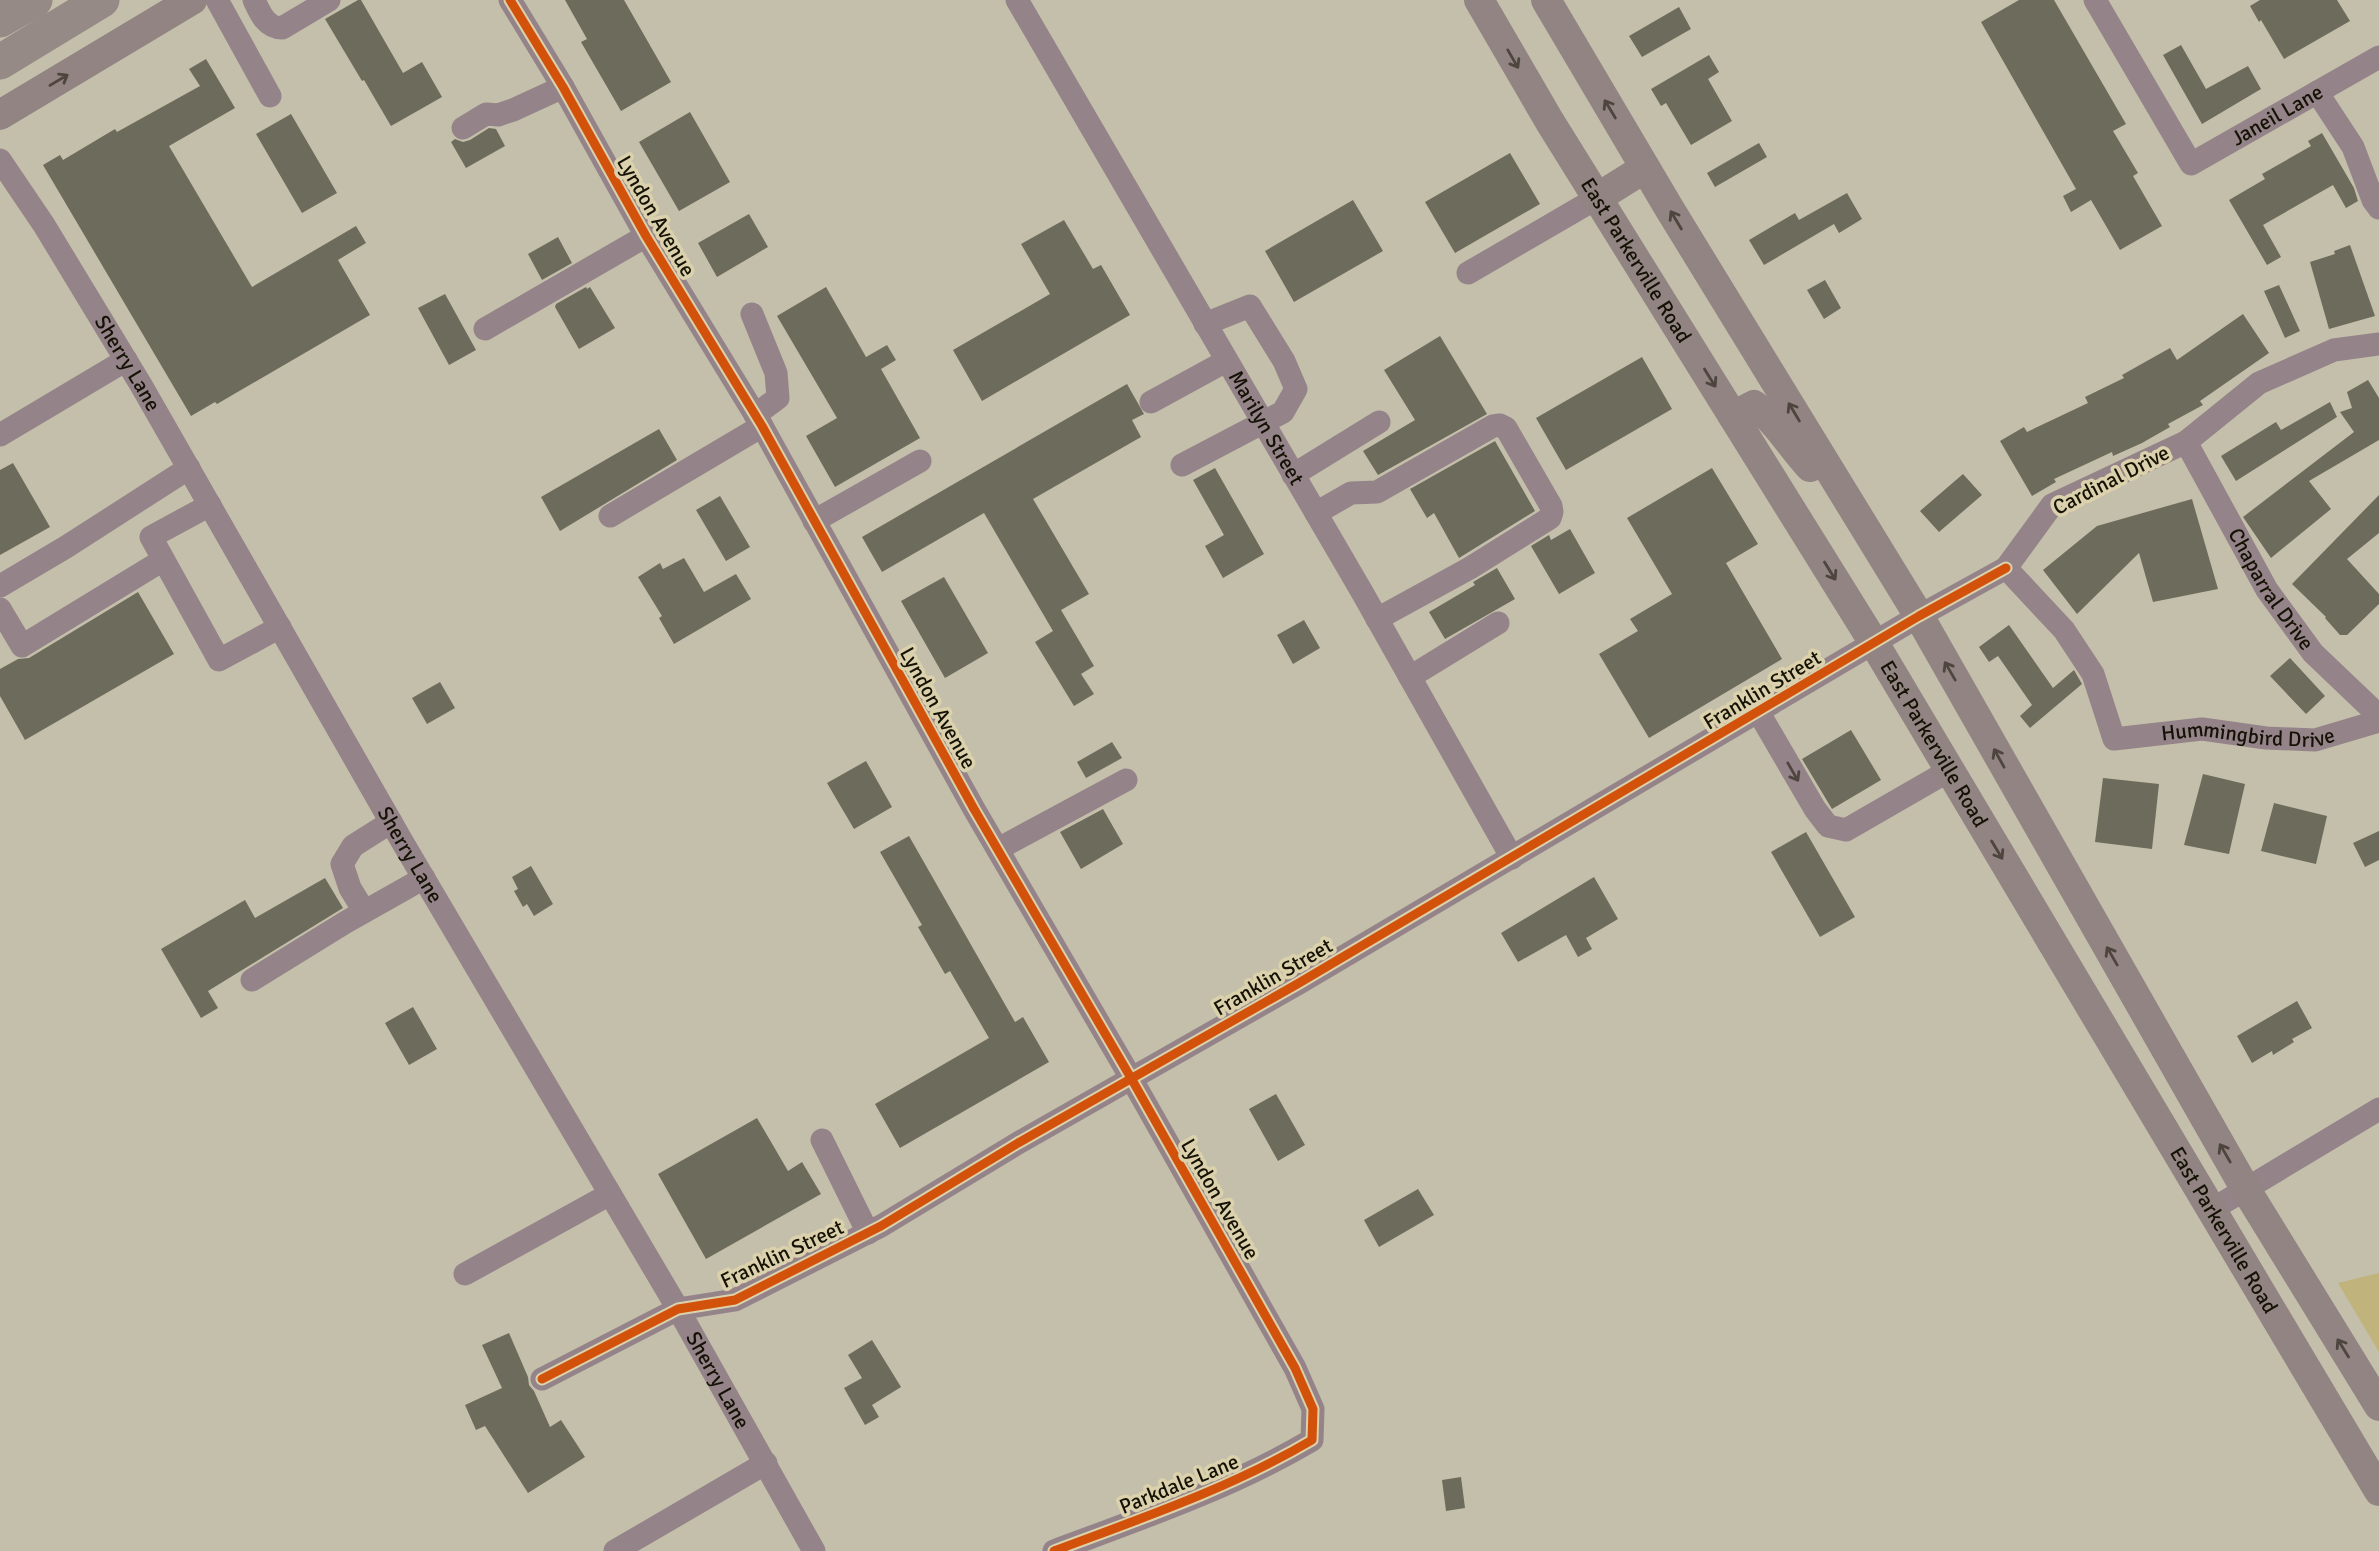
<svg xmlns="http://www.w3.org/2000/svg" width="2379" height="1551" font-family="Signika,sans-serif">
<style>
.green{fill:#c1b37c}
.building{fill:#6d6b5b}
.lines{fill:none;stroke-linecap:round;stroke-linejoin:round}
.minor{stroke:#948389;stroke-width:23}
.major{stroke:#918483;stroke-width:30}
.highway{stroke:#958a85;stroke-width:35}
.cycleway-casing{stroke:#dbd1ac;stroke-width:13}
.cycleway{stroke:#d3520b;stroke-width:9}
.oneway{stroke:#4d453e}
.oneway2{stroke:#4e4540}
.labels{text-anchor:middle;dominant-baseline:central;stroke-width:7;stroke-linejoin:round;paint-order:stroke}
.street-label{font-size:21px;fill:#151205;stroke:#dbd1ac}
</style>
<rect width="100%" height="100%" fill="#c4bfaa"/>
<path class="green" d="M2379 1273V1352L2338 1283Z"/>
<path class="building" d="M358 0H361L403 73 422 62 442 97 391 126 364 80 362 81 325 19Z
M565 0H624L671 82 621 111 581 42 587 39Z
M2019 0H2054L2126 124 2113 131 2138 173 2133 176 2162 226 2120 250 2091 200 2071 212 2063 196 2076 189 1981 22Z
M2260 0H2337L2350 21 2284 59 2261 20 2259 22 2250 6Z
M1679 7 1691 29 1642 57 1629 36Z
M2181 45 2206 89 2248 66 2261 89 2202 124 2163 55Z
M1709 55 1719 72 1708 79 1732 121 1691 145 1666 103 1661 106 1651 89Z
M206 59 235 108 169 146 252 287 356 226 366 243 338 260 370 315 217 404 215 402 191 416 43 165 60 155 63 160 115 129 117 132 200 86 189 69Z
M690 112 730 182 679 211 639 142Z
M291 114 337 193 302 213 256 134Z
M489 128 496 129 505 146 466 168 451 142 455 139 463 142 470 140Z
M2322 133 2354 188 2358 201 2346 208 2333 185 2263 225 2281 257 2267 265 2229 200 2265 179 2262 174 2311 146 2308 141Z
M1759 143 1767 157 1715 187 1707 173Z
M1510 153 1540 204 1455 253 1425 202Z
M1847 193 1862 219 1839 233 1834 224 1764 265 1749 240 1795 213 1799 220Z
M1353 200 1383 251 1294 302 1265 251Z
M749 214 768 247 717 277 698 243Z
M1064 220 1093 269 1101 265 1130 315 982 401 953 350 1050 294 1021 244Z
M558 237 572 263 542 280 528 254Z
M2350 245 2375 316 2329 329 2310 262 2335 254 2334 251Z
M1825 280 1841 308 1824 319 1807 290Z
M2279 285 2300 331 2285 338 2264 291Z
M586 287 587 289 590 287 615 328 579 349 555 307 556 304Z
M826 287 866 357 887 345 896 360 881 369 920 438 835 487 806 436 837 418 777 316Z
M445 294 476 350 449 365 418 308Z
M2243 314 2269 353 2200 401 2203 405 2168 424 2170 427 2142 443 2113 456 2112 452 2054 479 2056 482 2032 496 2000 441 2024 427 2027 432 2088 403 2085 397 2124 378 2122 375 2170 348 2177 360Z
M1440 336 1487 414 1378 475 1363 451 1415 420 1384 370Z
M1642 357 1672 409 1566 470 1536 418Z
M2368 380 2379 398V440L2309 481 2331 509 2271 558 2243 517 2354 432 2340 412 2352 408 2347 392Z
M1127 384 1144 414 1132 420 1141 437 1033 499 1089 594 1061 610 1094 666 1081 674 1094 694 1074 706 1035 642 1053 631 984 513 882 572 862 537Z
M2330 402 2337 417 2236 481 2221 456 2276 422 2281 430Z
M659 429 677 460 560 531 541 497Z
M1495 441 1535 511 1459 558 1434 513 1427 518 1410 489Z
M13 463 50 527 0 555V470Z
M1215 468 1264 554 1223 578 1205 546 1224 535 1193 480Z
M1712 468 1758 544 1726 563 1782 659 1649 738 1599 654 1638 631 1630 619 1672 594 1627 518Z
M1963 474 1982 495 1939 532 1920 511Z
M2379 495V533L2347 559 2379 594V604L2347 635H2340L2325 618 2326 617 2292 584Z
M720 496 750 547 726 561 696 510Z
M2192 499 2218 589 2153 602 2139 553 2077 614 2043 570 2097 526Z
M1570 529 1595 573 1559 594 1531 546 1549 535 1551 540Z
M684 558 704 592 736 574 751 599 674 644 659 618 662 616 638 577 660 563 663 569Z
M1497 568 1515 599 1445 639 1429 612 1475 585 1473 582Z
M944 577 988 653 945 678 901 601Z
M138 592 174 654 25 740 0 696V669L18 659 29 658Z
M1304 620 1320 648 1293 664 1277 635Z
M2009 625 2053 688 2074 670 2082 684 2030 728 2020 716 2032 705 1998 656 1989 662 1979 647Z
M2290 658 2325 696 2306 714 2270 676Z
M440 682 455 708 427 724 412 698Z
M1851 730 1881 780 1832 809 1802 759Z
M1112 742 1122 758 1086 778 1077 762Z
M866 761 892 807 854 829 827 783Z
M2203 774 2245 784 2229 854 2184 845Z
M2103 778 2159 784 2152 849 2095 842Z
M2274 803 2327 816 2316 864 2261 851Z
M1103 809 1123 844 1081 869 1060 832Z
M2379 831V860L2365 867 2353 843Z
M1806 832 1855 917 1820 937 1771 852Z
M909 836 1015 1022 1023 1017 1049 1062 900 1148 875 1104 989 1038 950 971 945 974 918 927 922 925 880 852Z
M531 866 553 904 534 916 527 904 523 907 514 891 518 889 512 877Z
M1594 877 1618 919 1586 938 1592 949 1578 957 1566 935 1518 962 1501 933Z
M325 878 343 908 208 991 218 1008 201 1018 161 949 245 900 255 918Z
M2297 1001 2312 1028 2292 1039 2294 1042 2273 1055 2272 1051 2252 1063 2237 1036Z
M413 1007 437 1049 409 1065 385 1023Z
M1276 1094 1305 1145 1278 1161 1249 1109Z
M757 1118 788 1171 802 1162 821 1194 706 1259 658 1174Z
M1418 1189 1434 1215 1379 1247 1364 1220Z
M509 1333 528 1377 529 1385 534 1391 550 1427 561 1420 585 1457 528 1493 485 1426 476 1430 465 1405 502 1388 482 1345Z
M872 1340 901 1387 872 1405 879 1417 865 1425 844 1388 862 1378 848 1355Z
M1461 1477 1465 1508 1446 1511 1442 1480Z"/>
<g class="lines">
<g class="minor">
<path d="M217 0 270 96"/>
<path d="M254 0C260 13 266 28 282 28L329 0"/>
<path d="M510 0 563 87 646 236 762 426 974 809 1131 1078 1295 1368 1313 1409 1312 1440C1231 1488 1142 1518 1054 1551"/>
<path id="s1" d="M1017 0 1362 592 1512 858"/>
<path id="s2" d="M2095 0 2191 164 2379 57"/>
<path d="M2317 92 2353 147 2373 200 2379 208"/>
<path d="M463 128 486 114 498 115 513 110 563 87"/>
<path id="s3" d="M0 160 44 225 141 385 403 843 678 1309 814 1551"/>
<path d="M1468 273 1597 198"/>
<path d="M752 314 776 373 778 398 755 415"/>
<path d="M485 329 646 236"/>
<path id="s4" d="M2379 344 2334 350 2259 383 2186 442 2052 505 2006 568 2064 630 2093 674 2114 739 2202 729 2266 738 2315 740 2379 721"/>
<path d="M1151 402 1226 361"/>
<path d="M0 435 126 360"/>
<path id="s5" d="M2186 442 2267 590 2313 653 2379 716"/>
<path d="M1182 465 1283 412 1296 389 1284 361 1250 306 1205 324"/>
<path d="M1293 475 1379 422"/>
<path d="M210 505 151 537 219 660 280 627"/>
<path d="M1316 513 1351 493 1377 492 1493 426 1500 425 1506 428 1551 506 1552 512 1550 518 1470 568 1377 619"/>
<path d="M610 516 762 426"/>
<path d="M814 521 920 461"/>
<path d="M0 586 66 547 189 468"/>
<path d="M0 609 22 646 163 560"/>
<path d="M1410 677 1498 623"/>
<path d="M1759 713 1815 809 1828 826 1846 830 1950 770"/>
<path d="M998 849 1126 780"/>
<path d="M364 911 350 888 342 864 353 846 391 822"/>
<path d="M252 980 346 922 424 878"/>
<path d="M822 1140 868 1233"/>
<path d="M2211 1210 2379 1109"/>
<path d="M465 1274 610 1194"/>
<path d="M542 1379 678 1309 735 1300 881 1226 1018 1143 1299 983 1919 616 2006 568"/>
<path d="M615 1551 766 1463"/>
</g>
<g class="major">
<path id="s6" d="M1479 0 1550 122 1874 643 2379 1491"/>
<path d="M1546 0 1669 208 1919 616 2245 1188 2379 1406"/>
<path d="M0 115 192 0"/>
<path d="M1597 198 1645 168"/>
<path d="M1733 416 1754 405C1777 421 1791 447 1810 467"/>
</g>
<path class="highway" d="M0 20 35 0
M0 62 102 0"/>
<g class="cycleway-casing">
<path id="cycleway" d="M510 0 563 87 646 236 762 426 974 809 1131 1078 1295 1368 1313 1409 1312 1440C1231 1488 1142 1518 1054 1551
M542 1379 678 1309 735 1300 881 1226 1018 1143 1299 983 1919 616 2006 568"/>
</g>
<use href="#cycleway" class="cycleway"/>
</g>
<defs><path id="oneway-shaft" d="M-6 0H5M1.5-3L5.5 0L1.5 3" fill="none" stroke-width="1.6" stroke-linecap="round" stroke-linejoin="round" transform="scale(1.75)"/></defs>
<g class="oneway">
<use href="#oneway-shaft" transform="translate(1513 59) rotate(60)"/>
<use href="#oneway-shaft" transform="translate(59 80) rotate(-31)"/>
<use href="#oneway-shaft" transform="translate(1610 109) rotate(-121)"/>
<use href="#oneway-shaft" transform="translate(1676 220) rotate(-121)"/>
<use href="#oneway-shaft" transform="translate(1710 378) rotate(58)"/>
<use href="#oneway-shaft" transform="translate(1794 412) rotate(-121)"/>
<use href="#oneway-shaft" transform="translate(1830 571) rotate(58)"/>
<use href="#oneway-shaft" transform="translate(1950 671) rotate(-120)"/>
<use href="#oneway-shaft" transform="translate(1999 758) rotate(-119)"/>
<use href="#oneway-shaft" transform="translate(1997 850) rotate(59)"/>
<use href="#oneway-shaft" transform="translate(2112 956) rotate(-120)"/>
<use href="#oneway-shaft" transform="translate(2225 1153) rotate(-120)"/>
<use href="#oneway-shaft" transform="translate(2343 1348) rotate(-122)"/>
</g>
<use class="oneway2" href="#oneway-shaft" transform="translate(1793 772) rotate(60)"/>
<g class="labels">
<g class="street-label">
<text stroke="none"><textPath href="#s2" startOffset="289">Janeil Lane</textPath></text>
<text transform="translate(656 216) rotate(60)">Lyndon Avenue</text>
<text stroke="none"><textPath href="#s6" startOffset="304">East Parkerville Road</textPath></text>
<text stroke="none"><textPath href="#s3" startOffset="240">Sherry Lane</textPath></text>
<text stroke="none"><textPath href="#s1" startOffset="495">Marilyn Street</textPath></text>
<text transform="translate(2111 480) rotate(-27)">Cardinal Drive</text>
<text stroke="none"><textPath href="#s5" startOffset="170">Chaparral Drive</textPath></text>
<text transform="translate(1762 690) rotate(-31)">Franklin Street</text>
<text transform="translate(938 708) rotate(61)">Lyndon Avenue</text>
<text stroke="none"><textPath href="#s4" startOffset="788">Hummingbird Drive</textPath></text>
<text stroke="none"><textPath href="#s6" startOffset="872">East Parkerville Road</textPath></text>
<text stroke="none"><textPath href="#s3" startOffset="807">Sherry Lane</textPath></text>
<text transform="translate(1273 977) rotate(-30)">Franklin Street</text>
<text transform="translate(1220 1199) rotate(60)">Lyndon Avenue</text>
<text stroke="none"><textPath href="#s6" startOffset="1438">East Parkerville Road</textPath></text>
<text transform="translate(782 1254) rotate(-25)">Franklin Street</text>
<text stroke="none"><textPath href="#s3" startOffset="1416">Sherry Lane</textPath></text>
<text transform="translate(1179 1484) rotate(-22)">Parkdale Lane</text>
</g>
</g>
</svg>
